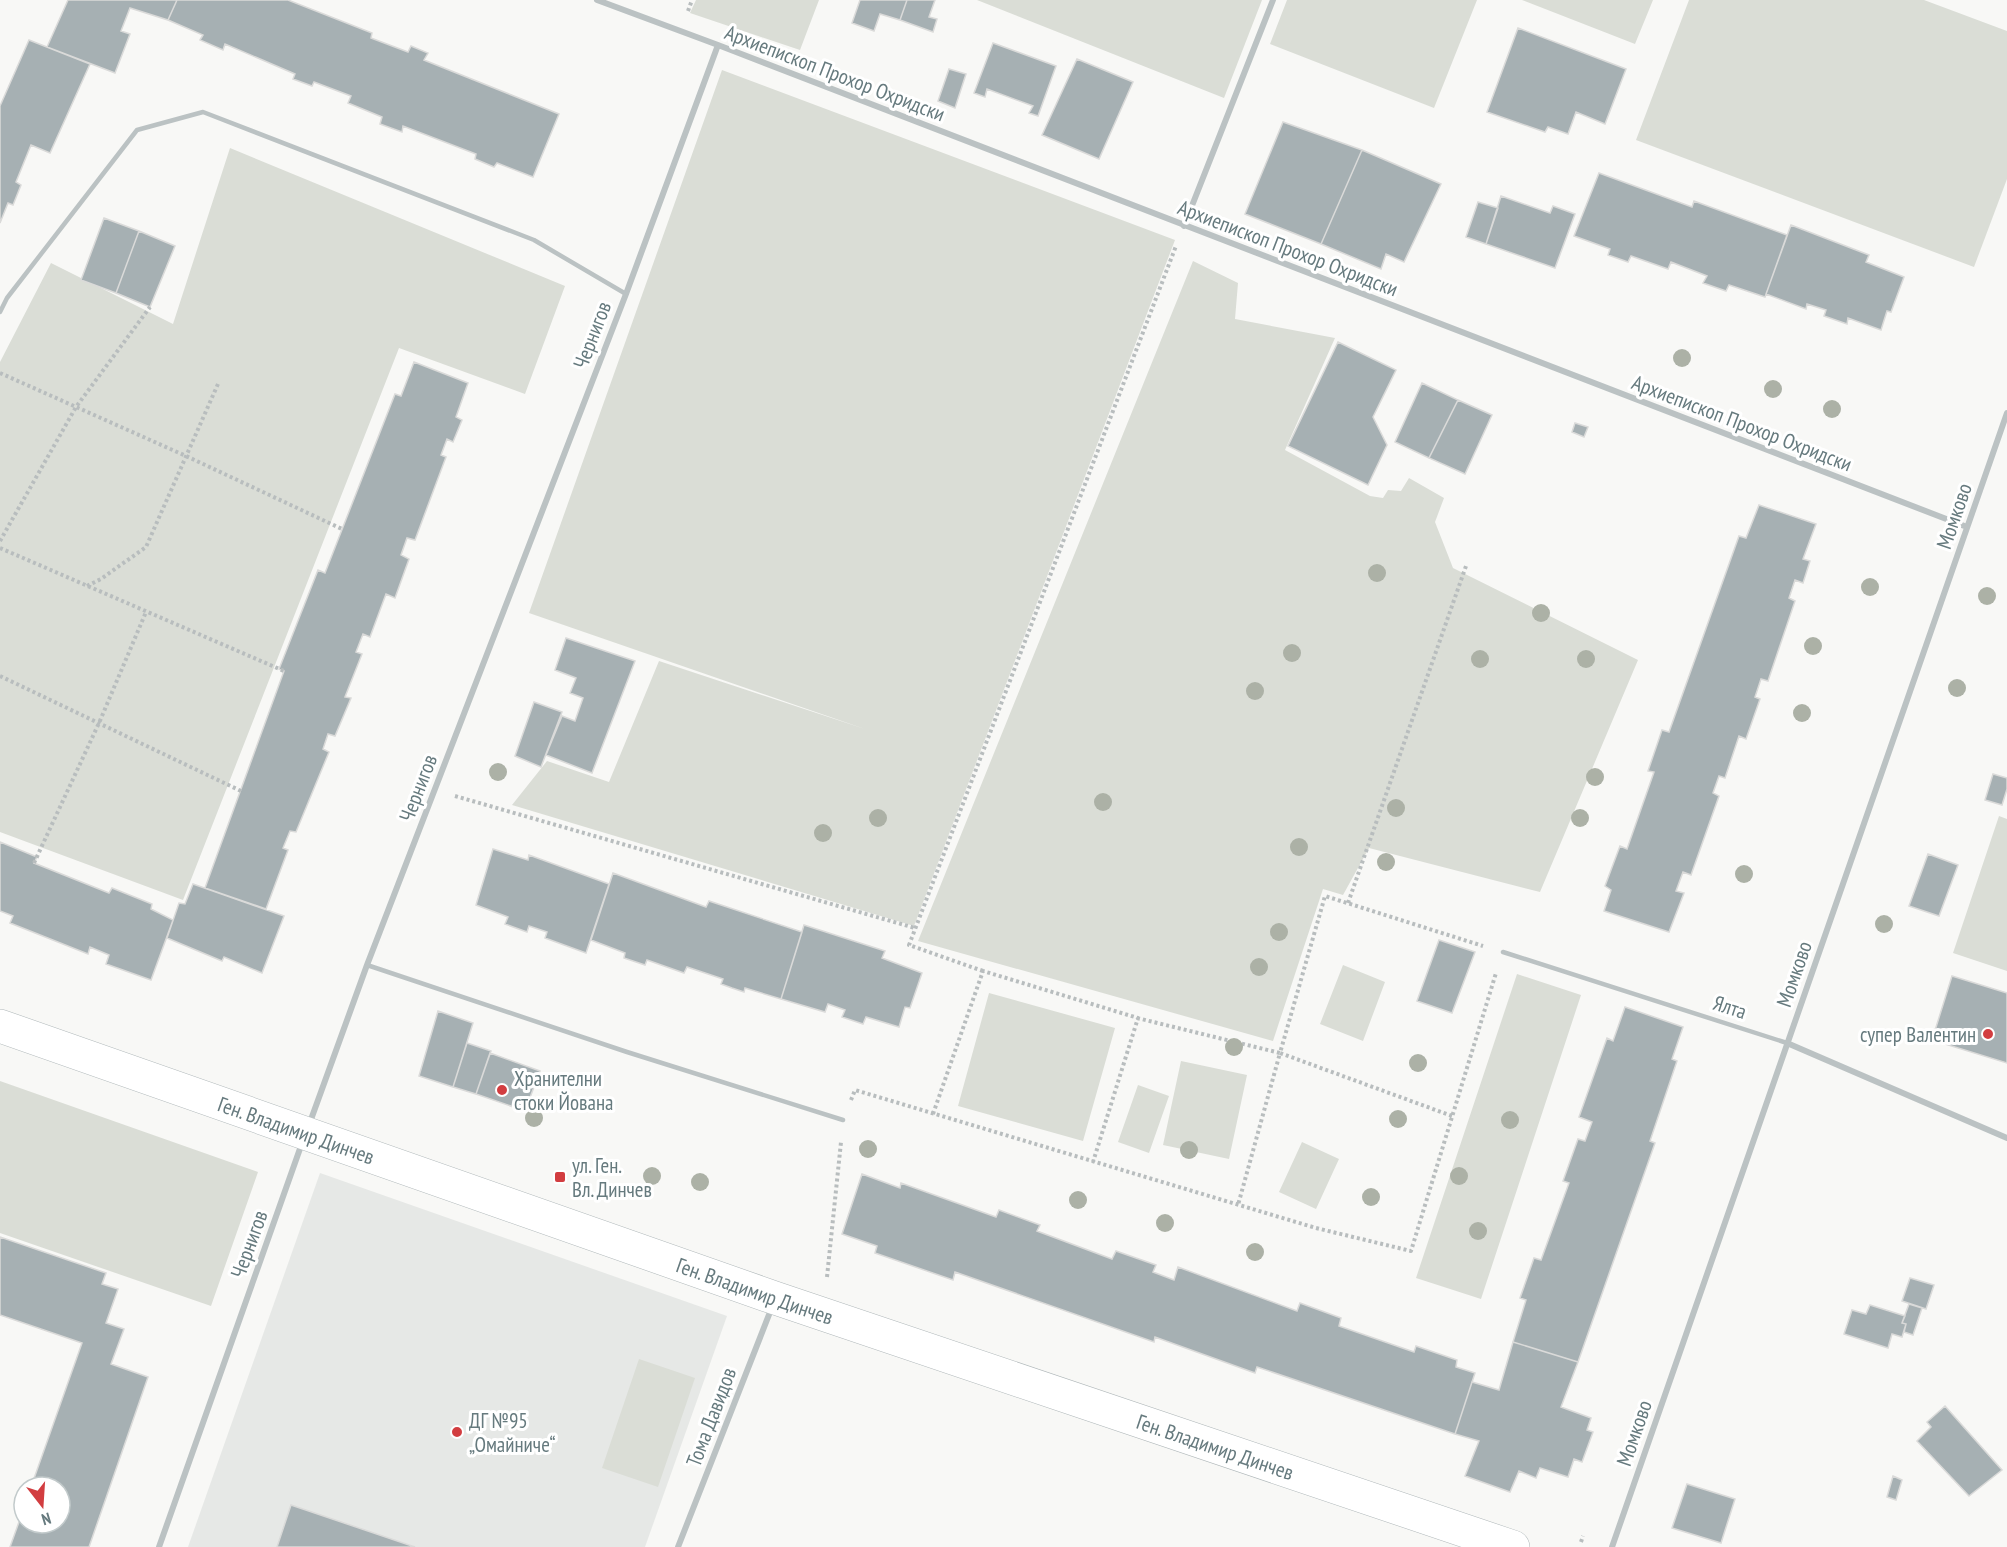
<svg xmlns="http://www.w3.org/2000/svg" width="2007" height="1547" font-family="'PT Sans Narrow',sans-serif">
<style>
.built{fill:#e6e8e6}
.green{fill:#daddd6}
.building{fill:#a6b0b3;stroke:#dadad9;stroke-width:1.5}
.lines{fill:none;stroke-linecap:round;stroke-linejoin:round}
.secondary-casing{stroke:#b0b8ba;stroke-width:34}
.path{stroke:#b8bdbe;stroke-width:4;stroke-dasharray:3 3;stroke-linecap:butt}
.lane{stroke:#bbc2c3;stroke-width:4.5}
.street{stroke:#bbc2c3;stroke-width:6}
.secondary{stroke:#fff;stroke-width:33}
.tree{fill:#acb1a6}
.poi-dot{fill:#d23d40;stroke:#fff;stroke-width:2}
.labels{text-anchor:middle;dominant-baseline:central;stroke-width:6;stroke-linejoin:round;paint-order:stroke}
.street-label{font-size:21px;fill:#667a7e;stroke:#fff}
.poi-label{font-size:21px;fill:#667a7e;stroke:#fff;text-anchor:start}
</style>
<rect width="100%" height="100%" fill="#f8f8f6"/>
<path class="built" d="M320 1173 727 1316 645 1547H188Z"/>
<path class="green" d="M696 0H819L800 50 690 13Z
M977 0H1262L1224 98Z
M1287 0H1477L1434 108 1270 44Z
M1522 0H1653L1635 44Z
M1689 0H1924L2007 31V179L1974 267 1636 140Z
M722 70 1175 240 914 926 512 805 547 761 609 782 659 661 865 729 529 613Z
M230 148 565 286 525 394 399 348 183 900 0 832V362L51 263 173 324Z
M1193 261 1238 283 1235 319 1335 338 1285 450 1370 496 1383 498 1388 490 1401 491 1409 478 1444 498 1435 522 1453 568 1638 660 1540 892 1369 848 1343 895 1323 889 1273 1041 918 941Z
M1999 816 2007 819V971L1953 953Z
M1343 965 1385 982 1363 1041 1320 1024Z
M1517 974 1581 995 1481 1299 1416 1278Z
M989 993 1115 1028 1083 1141 958 1106Z
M1181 1061 1247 1075 1229 1159 1163 1145Z
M0 1081 258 1172 211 1306 0 1233Z
M1138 1085 1169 1096 1149 1153 1118 1142Z
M1302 1142 1339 1159 1316 1209 1279 1192Z
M639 1359 695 1378 658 1487 602 1468Z"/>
<path class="building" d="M68 0H177L168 20 130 8 121 31 130 34 115 73 47 47Z
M177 0H288L372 33 371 38 408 52 411 46 428 53 424 60 559 114 533 177 497 163 494 167 475 159 476 154 403 126 402 132 380 124 382 117 348 103 351 96 314 82 312 86 293 79 295 74 225 44 223 50 200 40 203 35 168 20Z
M860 0H907L900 20 880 14 874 31 852 23Z
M907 0H935L929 17 937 19 933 32 900 20Z
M1518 28 1626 69 1605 124 1576 112 1568 134 1548 127 1545 132 1487 112Z
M29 40 90 64 50 153 31 145 16 182 21 185 13 205 8 203 0 223V106Z
M993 43 1056 66 1038 116 1029 113 1033 106 987 89 985 97 974 93Z
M1077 59 1133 82 1099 159 1042 135Z
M949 69 966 74 955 108 938 101Z
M1283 122 1362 150 1321 244 1245 214Z
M1362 150 1441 184 1404 262 1386 254 1381 269 1321 244Z
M1599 173 1692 207 1694 201 1787 235 1765 297 1729 285 1726 291 1703 283 1707 276 1671 262 1668 269 1631 256 1628 262 1608 255 1610 249 1574 236Z
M1501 196 1550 213 1553 206 1575 214 1555 268 1486 244Z
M1478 202 1498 208 1486 244 1466 237Z
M104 218 139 231 116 293 81 280Z
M1791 225 1869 255 1866 262 1904 277 1891 312 1887 311 1881 330 1848 318 1847 324 1824 316 1826 310 1807 304 1806 309 1766 294Z
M139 231 175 246 150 307 116 293Z
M1338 342 1396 370 1373 417 1387 445 1368 485 1288 446Z
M414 362 468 383 456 417 462 420 453 442 447 439 441 455 446 457 415 540 407 538 401 555 409 559 395 598 386 594 370 637 363 634 356 652 362 654 345 697 351 698 335 736 328 734 323 749 329 752 296 832 290 831 283 848 288 850 266 909 205 888 284 671 279 669 318 570 325 573 395 394 401 396Z
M1422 383 1458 400 1429 458 1395 442Z
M1458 400 1492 415 1465 474 1429 458Z
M1575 423 1588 427 1584 437 1572 432Z
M1759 505 1816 524 1803 559 1810 561 1803 583 1795 580 1789 598 1795 601 1768 681 1761 679 1755 697 1760 699 1746 739 1739 736 1725 778 1719 776 1713 793 1719 796 1691 875 1683 872 1676 891 1684 893 1669 932 1604 911 1611 890 1605 886 1620 846 1627 849 1654 772 1648 771 1662 730 1669 732 1739 536 1746 538Z
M566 638 635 661 592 773 546 755 562 716 575 721 583 698 570 693 576 678 555 670Z
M534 702 562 712 541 767 515 756Z
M1993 774 2007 778V789L2002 805 1985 800Z
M0 842 37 857 34 863 109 893 112 888 152 904 151 909 173 920 151 980 106 964 109 955 90 947 88 954 10 923 13 916 0 911Z
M493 849 528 860 529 855 609 884 586 953 545 938 547 932 529 926 527 932 505 924 508 917 476 905Z
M1928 854 1958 865 1939 916 1909 906Z
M613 873 706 907 709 901 802 932 781 999 745 988 744 992 732 988 721 984 723 979 687 967 684 973 647 960 645 965 624 958 625 953 591 940Z
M193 884 284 916 262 973 224 957 222 961 167 938 179 903 185 904Z
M804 925 885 951 882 958 922 973 910 1008 905 1007 899 1027 866 1017 863 1024 842 1017 845 1010 828 1004 825 1012 781 999Z
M1439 940 1475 952 1452 1013 1417 1001Z
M1952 976 2007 993V1063L1932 1040Z
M1625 1007 1683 1027 1672 1059 1677 1061 1650 1141 1655 1143 1578 1362 1513 1342 1526 1300 1520 1298 1534 1258 1541 1260 1569 1183 1563 1181 1578 1139 1585 1141 1592 1122 1579 1117 1607 1038 1613 1041Z
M438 1011 473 1023 453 1087 419 1076Z
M467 1043 491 1051 476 1094 453 1087Z
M490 1053 540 1071 525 1111 476 1094Z
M862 1174 900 1188 901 1183 996 1217 999 1210 1040 1225 1037 1231 1112 1259 1116 1251 1156 1265 1153 1272 1174 1280 1178 1267 1297 1311 1300 1303 1341 1318 1339 1326 1414 1352 1416 1346 1457 1360 1456 1367 1475 1373 1455 1434 1257 1367 1255 1373 1155 1337 1154 1342 955 1272 953 1280 875 1253 877 1246 842 1234Z
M0 1237 106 1273 102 1284 118 1289 106 1323 124 1329 111 1364 148 1377 89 1547H10L24 1508V1523H60V1487H31L82 1343 0 1315Z
M1910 1278 1934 1285 1926 1309 1902 1301Z
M1909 1304 1922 1308 1913 1335 1904 1332 1906 1324 1902 1323Z
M1870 1305 1905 1316 1902 1323 1906 1324 1902 1337 1892 1334 1888 1348 1844 1334 1852 1310 1866 1314Z
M1513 1342 1578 1362 1561 1407 1591 1418 1587 1430 1593 1432 1582 1462 1574 1459 1568 1477 1540 1468 1536 1478 1519 1471 1510 1492 1465 1476 1479 1441 1455 1434 1472 1382 1499 1390Z
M1945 1406 2002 1470 1969 1496 1917 1441 1931 1427 1927 1422Z
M1893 1476 1902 1480 1896 1500 1887 1497Z
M1687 1484 1735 1499 1721 1543 1672 1528Z
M291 1505 415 1547H277Z"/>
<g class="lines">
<g class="secondary-casing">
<g id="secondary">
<path id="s1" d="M0 1026 775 1298 1513 1547"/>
</g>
</g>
<path class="path" d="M688 11 692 0
M0 373 186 456 342 529
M0 541 76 407 150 307
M0 548 284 671
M87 586 101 579 146 547 218 384
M0 676 241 791
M455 796 915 928
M34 863 99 723 146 612
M1348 903 1466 566
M983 971 909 945 1176 246
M1137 1018 1280 1053 1238 1205
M851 1100 855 1090 1316 1228 1411 1251 1496 973
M933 1114 983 971 1138 1018 1093 1162
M1452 1116 1280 1053 1325 896 1483 946
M827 1277 841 1142
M1581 1542 1583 1536"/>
<path class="lane" d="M0 312 7 298 137 130 203 112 534 240 626 294
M1503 952 1787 1043
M367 965 627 1052 843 1120"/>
<path class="street" d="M597 0 718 45 1967 527
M1184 226 1273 0
M1787 1043 2007 1138
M309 1125 367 965 626 294 718 45
M159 1547 302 1143
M678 1547 772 1307
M1612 1547 2007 413"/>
<use href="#secondary" class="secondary"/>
</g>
<g class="tree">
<circle cx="1682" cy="358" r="9"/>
<circle cx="1773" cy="389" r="9"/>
<circle cx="1832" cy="409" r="9"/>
<circle cx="1377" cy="573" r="9"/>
<circle cx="1870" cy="587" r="9"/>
<circle cx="1987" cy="596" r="9"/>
<circle cx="1541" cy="613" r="9"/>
<circle cx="1813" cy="646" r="9"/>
<circle cx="1292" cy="653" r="9"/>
<circle cx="1480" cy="659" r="9"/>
<circle cx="1586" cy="659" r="9"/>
<circle cx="1957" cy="688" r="9"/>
<circle cx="1255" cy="691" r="9"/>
<circle cx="1802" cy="713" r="9"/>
<circle cx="498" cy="772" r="9"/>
<circle cx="1595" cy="777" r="9"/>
<circle cx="1103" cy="802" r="9"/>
<circle cx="1396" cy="808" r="9"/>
<circle cx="878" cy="818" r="9"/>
<circle cx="1580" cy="818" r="9"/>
<circle cx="823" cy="833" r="9"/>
<circle cx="1299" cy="847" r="9"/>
<circle cx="1386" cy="862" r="9"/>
<circle cx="1744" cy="874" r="9"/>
<circle cx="1884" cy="924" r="9"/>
<circle cx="1279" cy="932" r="9"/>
<circle cx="1259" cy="967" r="9"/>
<circle cx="1234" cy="1047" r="9"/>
<circle cx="1418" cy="1063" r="9"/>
<circle cx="534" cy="1118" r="9"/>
<circle cx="1398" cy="1119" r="9"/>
<circle cx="1510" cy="1120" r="9"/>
<circle cx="868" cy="1149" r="9"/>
<circle cx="1189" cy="1150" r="9"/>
<circle cx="652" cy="1176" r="9"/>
<circle cx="1459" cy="1176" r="9"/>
<circle cx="700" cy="1182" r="9"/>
<circle cx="1371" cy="1197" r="9"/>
<circle cx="1078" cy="1200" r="9"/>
<circle cx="1165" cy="1223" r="9"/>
<circle cx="1478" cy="1231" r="9"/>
<circle cx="1255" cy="1252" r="9"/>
</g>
<g class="poi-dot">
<circle cx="1988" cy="1034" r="6"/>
<circle cx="502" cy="1090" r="6"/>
<rect x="554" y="1171" width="12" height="12" rx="3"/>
<circle cx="457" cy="1432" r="6"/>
</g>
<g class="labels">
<g class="street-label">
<text transform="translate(835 73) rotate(21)">Архиепископ Прохор Охридски</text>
<text transform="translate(1288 248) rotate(21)">Архиепископ Прохор Охридски</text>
<text transform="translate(592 335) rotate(-69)">Чернигов</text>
<text transform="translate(1742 423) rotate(21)">Архиепископ Прохор Охридски</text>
<text transform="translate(1954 516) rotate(-71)">Момково</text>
<text transform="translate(418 788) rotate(-69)">Чернигов</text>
<text transform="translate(1794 974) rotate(-71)">Момково</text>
<text transform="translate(1730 1007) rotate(18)">Ялта</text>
<text stroke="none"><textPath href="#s1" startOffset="314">Ген. Владимир Динчев</textPath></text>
<text transform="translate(249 1244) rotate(-70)">Чернигов</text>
<text stroke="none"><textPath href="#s1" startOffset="800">Ген. Владимир Динчев</textPath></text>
<text transform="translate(711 1417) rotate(-69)">Тома Давидов</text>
<text transform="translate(1634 1433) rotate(-71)">Момково</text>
<text stroke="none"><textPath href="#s1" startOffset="1286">Ген. Владимир Динчев</textPath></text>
</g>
<g class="poi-label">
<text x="1976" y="1034" text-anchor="end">супер Валентин</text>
<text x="514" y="1078">Хранителни<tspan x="514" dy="24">стоки Йована</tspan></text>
<text x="572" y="1165">ул. Ген.<tspan x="572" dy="24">Вл. Динчев</tspan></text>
<text x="469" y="1420">ДГ №95<tspan x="469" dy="24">„Омайниче“</tspan></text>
</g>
</g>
<g transform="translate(42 1505) rotate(163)"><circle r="28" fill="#ffffff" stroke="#c2cacb" stroke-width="1.5"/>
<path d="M0-4.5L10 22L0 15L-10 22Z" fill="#d23d40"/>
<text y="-9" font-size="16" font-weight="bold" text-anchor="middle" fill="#667a7e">N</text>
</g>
</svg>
